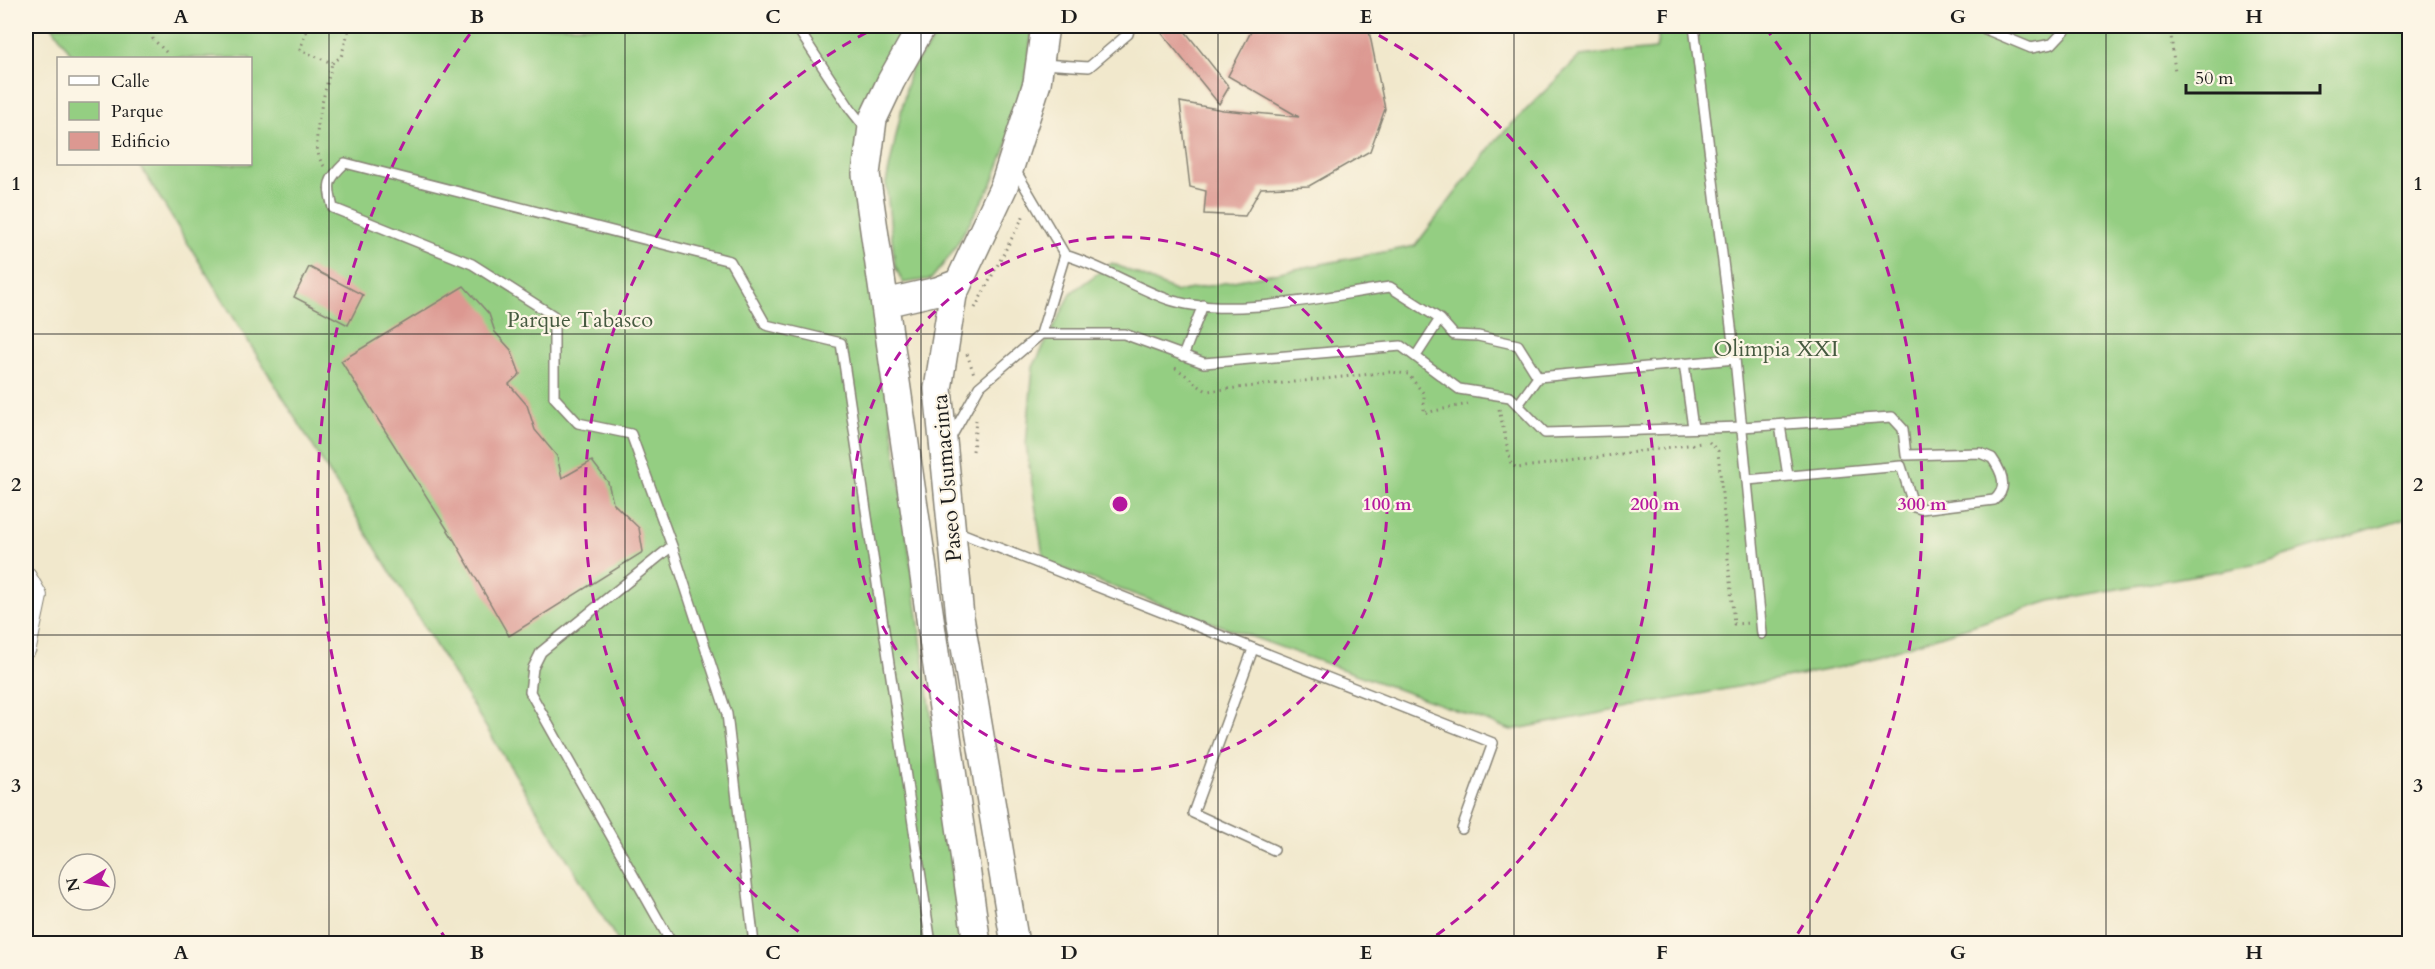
<svg xmlns="http://www.w3.org/2000/svg" width="2435" height="969" font-family="Cardo,serif">
<style>
.green{fill:#94ce82;stroke:#58754f;stroke-width:1.5}
.building{fill:#dc9891}
.lines{fill:none;stroke-linecap:round;stroke-linejoin:round}
.lane-casing{stroke:#868274;stroke-width:12}
.street-casing{stroke:#868274;stroke-width:22}
.secondary-casing{stroke:#868274;stroke-width:30}
.path{stroke:#868274;stroke-width:3;stroke-dasharray:1.5 4.5;stroke-linecap:butt}
.lane{stroke:#fff;stroke-width:9}
.street{stroke:#fff;stroke-width:20}
.secondary{stroke:#fff;stroke-width:27}
.grid{fill:none;stroke:#1c1c1c;stroke-width:1.5;stroke-opacity:0.55}
.ring{fill:none;stroke:#b5179e;stroke-width:3;stroke-dasharray:10 8}
.labels{text-anchor:middle;dominant-baseline:central;stroke-width:4.5;stroke-linejoin:round;paint-order:stroke}
.park-label{font-size:22px;fill:#465a40;stroke:#fcf5e5}
.street-label{font-size:22px;fill:#1c1c1c;stroke:#fcf5e5}
.centre{fill:#b5179e;stroke:#fcf5e5;stroke-width:3}
.ring-label{font-size:18px;text-anchor:middle;font-weight:bold;fill:#b5179e;stroke:#fcf5e5;stroke-width:4.5;stroke-linejoin:round;paint-order:stroke}
.neatline{fill:none;stroke:#1c1c1c;stroke-width:2}
.grid-label{font-size:20px;text-anchor:middle;font-weight:bold;fill:#1c1c1c}
</style>
<rect width="100%" height="100%" fill="#fcf5e5"/>
<filter id="ink" filterUnits="userSpaceOnUse"><feTurbulence type="fractalNoise" baseFrequency=".0167" numOctaves="2"/><feDisplacementMap in="SourceGraphic" scale="12" xChannelSelector="R" yChannelSelector="G"/><feConvolveMatrix kernelMatrix="1 2 1 2 8 2 1 2 1" color-interpolation-filters="sRGB"/></filter>
<filter id="wash" filterUnits="userSpaceOnUse"><feTurbulence type="fractalNoise" baseFrequency=".008" numOctaves="4" result="noise"/><feDisplacementMap in="SourceGraphic" scale="24" xChannelSelector="R" yChannelSelector="G"/><feGaussianBlur stdDeviation="1.35" result="paint"/><feColorMatrix in="noise" values="0 0 0 0 0 0 0 0 0 0 0 0 0 0 0 0 0 1.4 0 .05"/><feComposite in="paint" operator="in"/></filter>
<g filter="url(#wash)">
<rect width="100%" height="100%" fill="#f1e8cc"/>
<path class="green" d="M52 26H904L880 73 862 118 887 387 962 943H619L139 164H250V58H74Z
M944 26H1033L1022 105 992 184 950 256 931 279 903 283 895 266 886 183 910 70Z
M1660 26H2409V517L2258 564 2050 601 1842 667 1511 730 1044 562 1026 445 1033 367 1072 292 1112 263 1177 292 1415 246 1495 141 1580 56 1656 49Z"/>
<g id="blocks">
<path class="building" d="M1156 26H1181L1229 87 1219 104Z
M1254 26H1368L1385 109 1370 151 1309 186 1261 188 1245 216 1204 214 1206 191 1190 187 1180 102 1223 110 1299 117 1228 76Z
M309 267 363 295 348 325 294 297Z
M464 286 489 314 495 332 511 350 520 374 509 384 527 405 535 430 557 456 562 478 592 461 608 482 613 503 639 528 643 552 509 636 454 540 341 361Z"/>
</g>
</g>
<g filter="url(#ink)">
<use href="#blocks" fill-opacity="0" stroke="#868274" stroke-width="1.5"/>
<g class="lines">
<g class="lane-casing">
<path id="lane" d="M796 26 851 110 867 130
M1694 26 1735 359 1762 634
M1978 26 2031 48 2052 44 2069 26
M1042 64 1089 67 1128 34 1130 26
M1065 255C1101 266 1132 286 1167 299 1228 320 1326 296 1390 287L1440 319 1454 335 1478 336 1518 345 1538 377 1735 359
M1041 334H1124L1204 363 1401 346 1459 389 1510 397 1545 433 1742 427 1892 417 1903 429 1906 455 1980 453 1992 458C2002 472 2009 488 1994 500L1921 509 1914 507 1901 466 1747 480
M1183 356 1203 305
M1416 356 1440 319
M1684 363 1693 428
M1518 405 1538 377
M1780 425 1788 476
M951 437 979 387 1041 334 1065 255 1014 168
M956 531 1493 743 1462 829
M672 546 727 714 754 944
M1253 649 1193 813 1274 850
M672 944 530 692 533 668 541 652 672 546 631 434 578 423 554 397V316L472 264 333 208C327 184 327 180 345 163L730 261 766 325 841 343 931 944"/>
</g>
<g class="street-casing">
<path id="street" d="M26 577 37 596 26 648"/>
</g>
<g class="secondary-casing">
<path id="secondary" d="M922 26 891 81 873 119 866 174 977 944
M885 303 937 291 958 283
M1015 944 960 617 938 389 953 295 1004 186 1037 83 1045 26"/>
</g>
<path class="path" d="M152 26 153 39 167 53
M308 26 300 50 332 63 341 57 350 26
M2170 26 2175 72
M324 166C306 144 327 89 332 63
M975 308 1025 213
M967 354 974 374
M1175 368C1188 375 1195 385 1207 391L1391 372 1408 374 1424 394V413L1468 404
M1499 409 1511 464 1517 468 1702 443
M1709 442 1718 451 1734 624 1749 623
M973 451 976 420"/>
<use href="#lane" class="lane"/>
<use href="#street" class="street"/>
<use href="#secondary" class="secondary"/>
</g>
</g>
<path class="grid" d="M329 26V944M625 26V944M921 26V944M1218 26V944M1514 26V944M1810 26V944M2106 26V944M26 334H2410M26 635H2410"/>
<g class="ring">
<circle cx="1120" cy="504" r="267"/>
<path d="M813 942A535 535 0 0 1 877 27M1363 27A535 535 0 0 1 1427 942"/>
<path d="M447 941A802 802 0 0 1 475 27M1765 27A802 802 0 0 1 1793 941"/>
</g>
<g class="labels">
<g class="park-label">
<text x="580" y="320">Parque Tabasco</text>
<text x="1776" y="349">Olimpia XXI</text>
</g>
<g class="street-label">
<text transform="translate(947 478) rotate(-95)">Paseo Usumacinta</text>
</g>
</g>
<circle cx="1120" cy="504" r="9" class="centre"/>
<g class="ring-label">
<text x="1387" y="510">100 m</text>
<text x="1655" y="510">200 m</text>
<text x="1922" y="510">300 m</text>
</g>
<rect width="2435" height="969" fill="none" stroke="#fcf5e5" stroke-width="66"/>
<rect x="57" y="57" width="195" height="108" fill="#fcf5e5" stroke="#a29e95" stroke-width="1.5"/>
<rect x="69" y="76" width="30" height="9" fill="#ffffff" stroke="#a29e95" stroke-width="1.5"/>
<text x="111" y="87" font-size="18" fill="#1c1c1c">Calle</text>
<rect x="69" y="102" width="30" height="18" fill="#94ce82" stroke="#a29e95" stroke-width="1.5"/>
<text x="111" y="117" font-size="18" fill="#1c1c1c">Parque</text>
<rect x="69" y="132" width="30" height="18" fill="#dc9891" stroke="#a29e95" stroke-width="1.5"/>
<text x="111" y="147" font-size="18" fill="#1c1c1c">Edificio</text>
<g transform="translate(87 882) rotate(259)"><circle r="28" fill="#fcf5e5" stroke="#a29e95" stroke-width="1.5"/>
<path d="M0-4.5L10 22L0 15L-10 22Z" fill="#b5179e"/>
<text y="-9" font-size="16" font-weight="bold" text-anchor="middle" fill="#1c1c1c">N</text>
</g>
<path d="M2186 84v9h134v-9" fill="none" stroke="#1c1c1c" stroke-width="3"/>
<text x="2195" y="84" font-size="18" fill="#1c1c1c" stroke="#fcf5e5" stroke-width="4.5" paint-order="stroke">50 m</text>
<rect x="33" y="33" width="2369" height="903" class="neatline"/>
<g class="grid-label">
<text x="181" y="23">A</text>
<text x="477" y="23">B</text>
<text x="773" y="23">C</text>
<text x="1069" y="23">D</text>
<text x="1366" y="23">E</text>
<text x="1662" y="23">F</text>
<text x="1958" y="23">G</text>
<text x="2254" y="23">H</text>
<text x="16" y="190">1</text>
<text x="2418" y="190">1</text>
<text x="16" y="491">2</text>
<text x="2418" y="491">2</text>
<text x="16" y="792">3</text>
<text x="2418" y="792">3</text>
<text x="181" y="959">A</text>
<text x="477" y="959">B</text>
<text x="773" y="959">C</text>
<text x="1069" y="959">D</text>
<text x="1366" y="959">E</text>
<text x="1662" y="959">F</text>
<text x="1958" y="959">G</text>
<text x="2254" y="959">H</text>
</g>
</svg>
